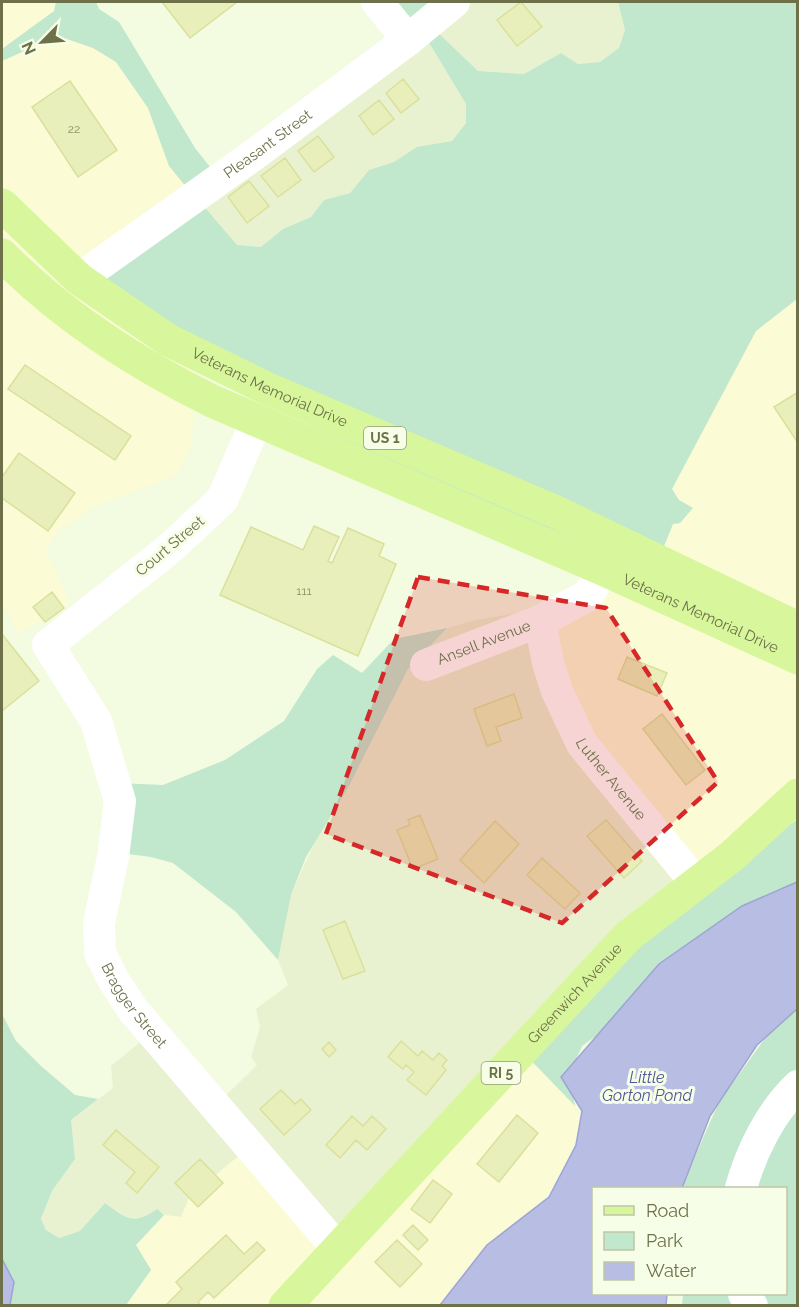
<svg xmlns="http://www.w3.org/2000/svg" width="799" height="1307" font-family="Raleway,sans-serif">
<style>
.residential{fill:#e9f2d0}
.commercial{fill:#fbfbd5}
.green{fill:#c1e7cc}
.water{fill:#b7bde3;stroke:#9ea5d4;stroke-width:1.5}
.building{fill:#e9efba;stroke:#dae09b;stroke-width:1.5}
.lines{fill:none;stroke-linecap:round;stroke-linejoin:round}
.minor{stroke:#fff;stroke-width:32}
.major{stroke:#d8f79c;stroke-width:33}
.marked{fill:#d62828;fill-opacity:0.2;stroke:#d62828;stroke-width:4.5;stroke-dasharray:12 8;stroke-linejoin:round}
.labels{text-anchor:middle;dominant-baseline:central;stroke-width:6;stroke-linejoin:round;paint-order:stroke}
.number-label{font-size:12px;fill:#8d9065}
.shield{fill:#f7fee7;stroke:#979b78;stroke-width:1.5}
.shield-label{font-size:14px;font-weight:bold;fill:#6e7049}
.street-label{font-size:15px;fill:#6e7049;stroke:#f7fee7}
.water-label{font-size:16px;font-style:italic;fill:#4e5797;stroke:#f7fee7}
</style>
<rect width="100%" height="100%" fill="#f3fbe1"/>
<path class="residential" d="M450 2H618L625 30 620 48 600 62 578 64 561 53 524 74 478 71 430 25Z
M422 31 466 104V123L452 141 417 148 394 162 369 170 350 193 324 200 311 217 283 229 261 247 237 245 196 197Z
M532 610 691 881 343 1240 190 1196 181 1217 164 1215 157 1209 141 1220 129 1219 105 1203 80 1231 59 1238 46 1230 41 1220 52 1191 75 1159 71 1120 113 1088 111 1066 149 1035 217 1104 257 1065 251 1057 260 1027 256 1009 288 985 278 960 291 895 321 828 349 786 408 669 431 650 425 651 447 628 476 620Z"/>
<path class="commercial" d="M2 2H56L54 11 2 49Z
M57 36 93 48 116 62 148 108 169 166 192 194 195 368 192 445 175 476 95 506 59 531 45 548 70 603 19 633 2 605V61Z
M797 288V820L721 867 691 881 578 743 547 632 667 481 735 340Z
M522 1051 575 1106 581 1121 571 1154 547 1195 452 1291 446 1305 126 1306 142 1285 136 1245 164 1215 181 1217 190 1196 247 1149 332 1245Z"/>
<path class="green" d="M56 2H96L99 9 119 22 195 148 218 177 196 197 237 245 261 247 283 229 311 217 324 200 350 193 369 170 394 162 417 147 452 141 466 123V104L422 31 376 2H450L430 25 478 71 524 74 561 53 578 64 600 62 619 48 625 30 618 2H797V299L756 331 672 489 679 500 693 508 680 523 673 524 654 571H640L321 430 248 393 75 291 192 194 169 166 148 108 116 62 93 48 58 36 2 61V49L54 11Z
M447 628 426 650 433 648 408 669 349 786 306 857 291 895 278 960 236 912 173 863 151 857 113 852 115 783 163 785 225 760 284 721 317 669 333 655 362 673 394 639Z
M797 820V891L582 1046 569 1076 575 1106 522 1051 721 867Z
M797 1009V1305H682L683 1294H786V1188H681L719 1102 779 1019Z
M2 1014 16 1041 41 1066 75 1095 98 1099 71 1120 75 1159 52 1191 41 1219 46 1230 59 1238 80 1231 105 1203C128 1219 132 1226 157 1209L164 1215 136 1245 151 1270 126 1305H10L14 1282 2 1259Z"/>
<path class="water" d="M797 882V1009L757 1045 710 1116 682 1188H594V1294H667L666 1305H440L487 1245 549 1197 576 1145 582 1111 561 1077 659 964 742 906Z
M2 1259 14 1282 10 1305H2Z"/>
<path class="building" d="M162 2H237L190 38Z
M521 2 542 27 517 46 497 20Z
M403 79 419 99 401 113 386 93Z
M70 81 117 150 78 177 32 107Z
M379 100 394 119 373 135 359 116Z
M318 136 334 157 314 172 298 151Z
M285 158 301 180 278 197 261 176Z
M249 181 269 206 247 223 228 197Z
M25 365 131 436 115 460 8 389Z
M798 392V443L774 407Z
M19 453 75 493 48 531 2 498V477Z
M314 526 339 537 328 561 332 563 348 528 384 544 379 556 396 564 358 656 220 595 251 527 303 550Z
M52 592 64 608 45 622 33 607Z
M2 634 39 681 2 711Z
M627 657 667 673 657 696 618 679Z
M514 694 522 718 496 727 501 741 487 746 474 709Z
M662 714 705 770 686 785 643 729Z
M420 815 438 859 413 869 397 830 410 825 408 820Z
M606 820 642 861 624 878 587 836Z
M495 821 519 844 484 883 460 860Z
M542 858 580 893 565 909 527 875Z
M345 921 365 971 343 979 323 930Z
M401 1041 418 1056 422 1051 433 1060 439 1053 447 1060 442 1066 446 1070 426 1095 407 1080 414 1072 406 1065 403 1069 388 1057Z
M329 1042 336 1050 329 1057 322 1049Z
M281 1090 295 1104 301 1099 311 1110 284 1135 260 1109Z
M517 1115 538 1133 499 1182 477 1164Z
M352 1116 363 1126 372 1116 386 1129 367 1150 356 1140 340 1158 326 1145Z
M116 1130 159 1167 137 1193 126 1183 135 1172 103 1145Z
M200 1159 223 1183 198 1207 175 1183Z
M433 1180 452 1194 430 1223 411 1209Z
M413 1225 428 1240 418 1250 403 1235Z
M226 1235 244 1254 257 1242 265 1250 214 1298 208 1292 198 1302 201 1306H165L182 1289 176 1282Z
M397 1240 422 1264 400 1287 375 1262Z"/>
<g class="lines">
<g class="minor">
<path d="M377 2 408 40"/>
<path id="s1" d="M79 279 259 151 408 40 454 2"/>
<path id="s2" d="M257 420 222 500 169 549 48 645 96 721 120 801 113 857 99 923 100 953 114 981 133 1010 337 1248"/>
<path id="s3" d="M605 570 587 596 540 621 548 663 557 691 582 744 696 883"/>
<path id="s4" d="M426 665 540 621"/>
<path d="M741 1188C751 1152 770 1113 798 1086"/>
<path d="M744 1294 752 1306"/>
</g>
<g class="major">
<path id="s5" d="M2 205 79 279 168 340 268 389 556 512 798 628"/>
<path id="s6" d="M2 255C62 316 135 363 212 401L605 570 798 658"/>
<path id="s7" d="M285 1306 628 936 732 856 798 795"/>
</g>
</g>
<path class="marked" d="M418 577 606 608 718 782 562 923 326 834Z"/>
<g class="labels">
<g class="number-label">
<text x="74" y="129">22</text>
<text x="304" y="591">111</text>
</g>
<g class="shield">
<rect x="364" y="427" width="42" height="22" rx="4.5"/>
<rect x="481.5" y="1062" width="39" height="22" rx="4.5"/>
</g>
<g class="shield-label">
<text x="385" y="438">US 1</text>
<text x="501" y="1073">RI 5</text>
</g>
<g class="street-label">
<text stroke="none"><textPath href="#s1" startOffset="232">Pleasant Street</textPath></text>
<text stroke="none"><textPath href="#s5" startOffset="327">Veterans Memorial Drive</textPath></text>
<text transform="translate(170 546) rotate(-40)">Court Street</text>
<text stroke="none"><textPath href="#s6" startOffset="790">Veterans Memorial Drive</textPath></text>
<text stroke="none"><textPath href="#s4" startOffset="62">Ansell Avenue</textPath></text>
<text stroke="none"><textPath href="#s3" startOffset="261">Luther Avenue</textPath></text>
<text stroke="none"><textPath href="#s7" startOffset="426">Greenwich Avenue</textPath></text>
<text stroke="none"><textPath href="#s2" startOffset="704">Bragger Street</textPath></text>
</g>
<g class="water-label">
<text x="647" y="1077">Little<tspan x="647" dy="18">Gorton Pond</tspan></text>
</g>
</g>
<rect width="799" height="1307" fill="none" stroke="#6e7049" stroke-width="6"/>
<rect x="592" y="1187" width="195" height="108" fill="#f7fee7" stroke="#c0c5a8" stroke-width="1.5"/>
<rect x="604" y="1206" width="30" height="9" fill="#d8f79c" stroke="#c0c5a8" stroke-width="1.5"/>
<text x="646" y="1217" font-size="18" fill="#6e7049">Road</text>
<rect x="604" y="1232" width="30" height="18" fill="#c1e7cc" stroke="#c0c5a8" stroke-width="1.5"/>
<text x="646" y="1247" font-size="18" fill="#6e7049">Park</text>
<rect x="604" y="1262" width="30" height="18" fill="#b7bde3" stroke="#c0c5a8" stroke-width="1.5"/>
<text x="646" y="1277" font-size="18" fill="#6e7049">Water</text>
<g transform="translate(42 42) rotate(245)" stroke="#f7fee7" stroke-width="4.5" paint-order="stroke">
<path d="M0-4.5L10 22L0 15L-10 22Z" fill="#6e7049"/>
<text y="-9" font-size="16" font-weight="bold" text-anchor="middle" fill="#6e7049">N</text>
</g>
</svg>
